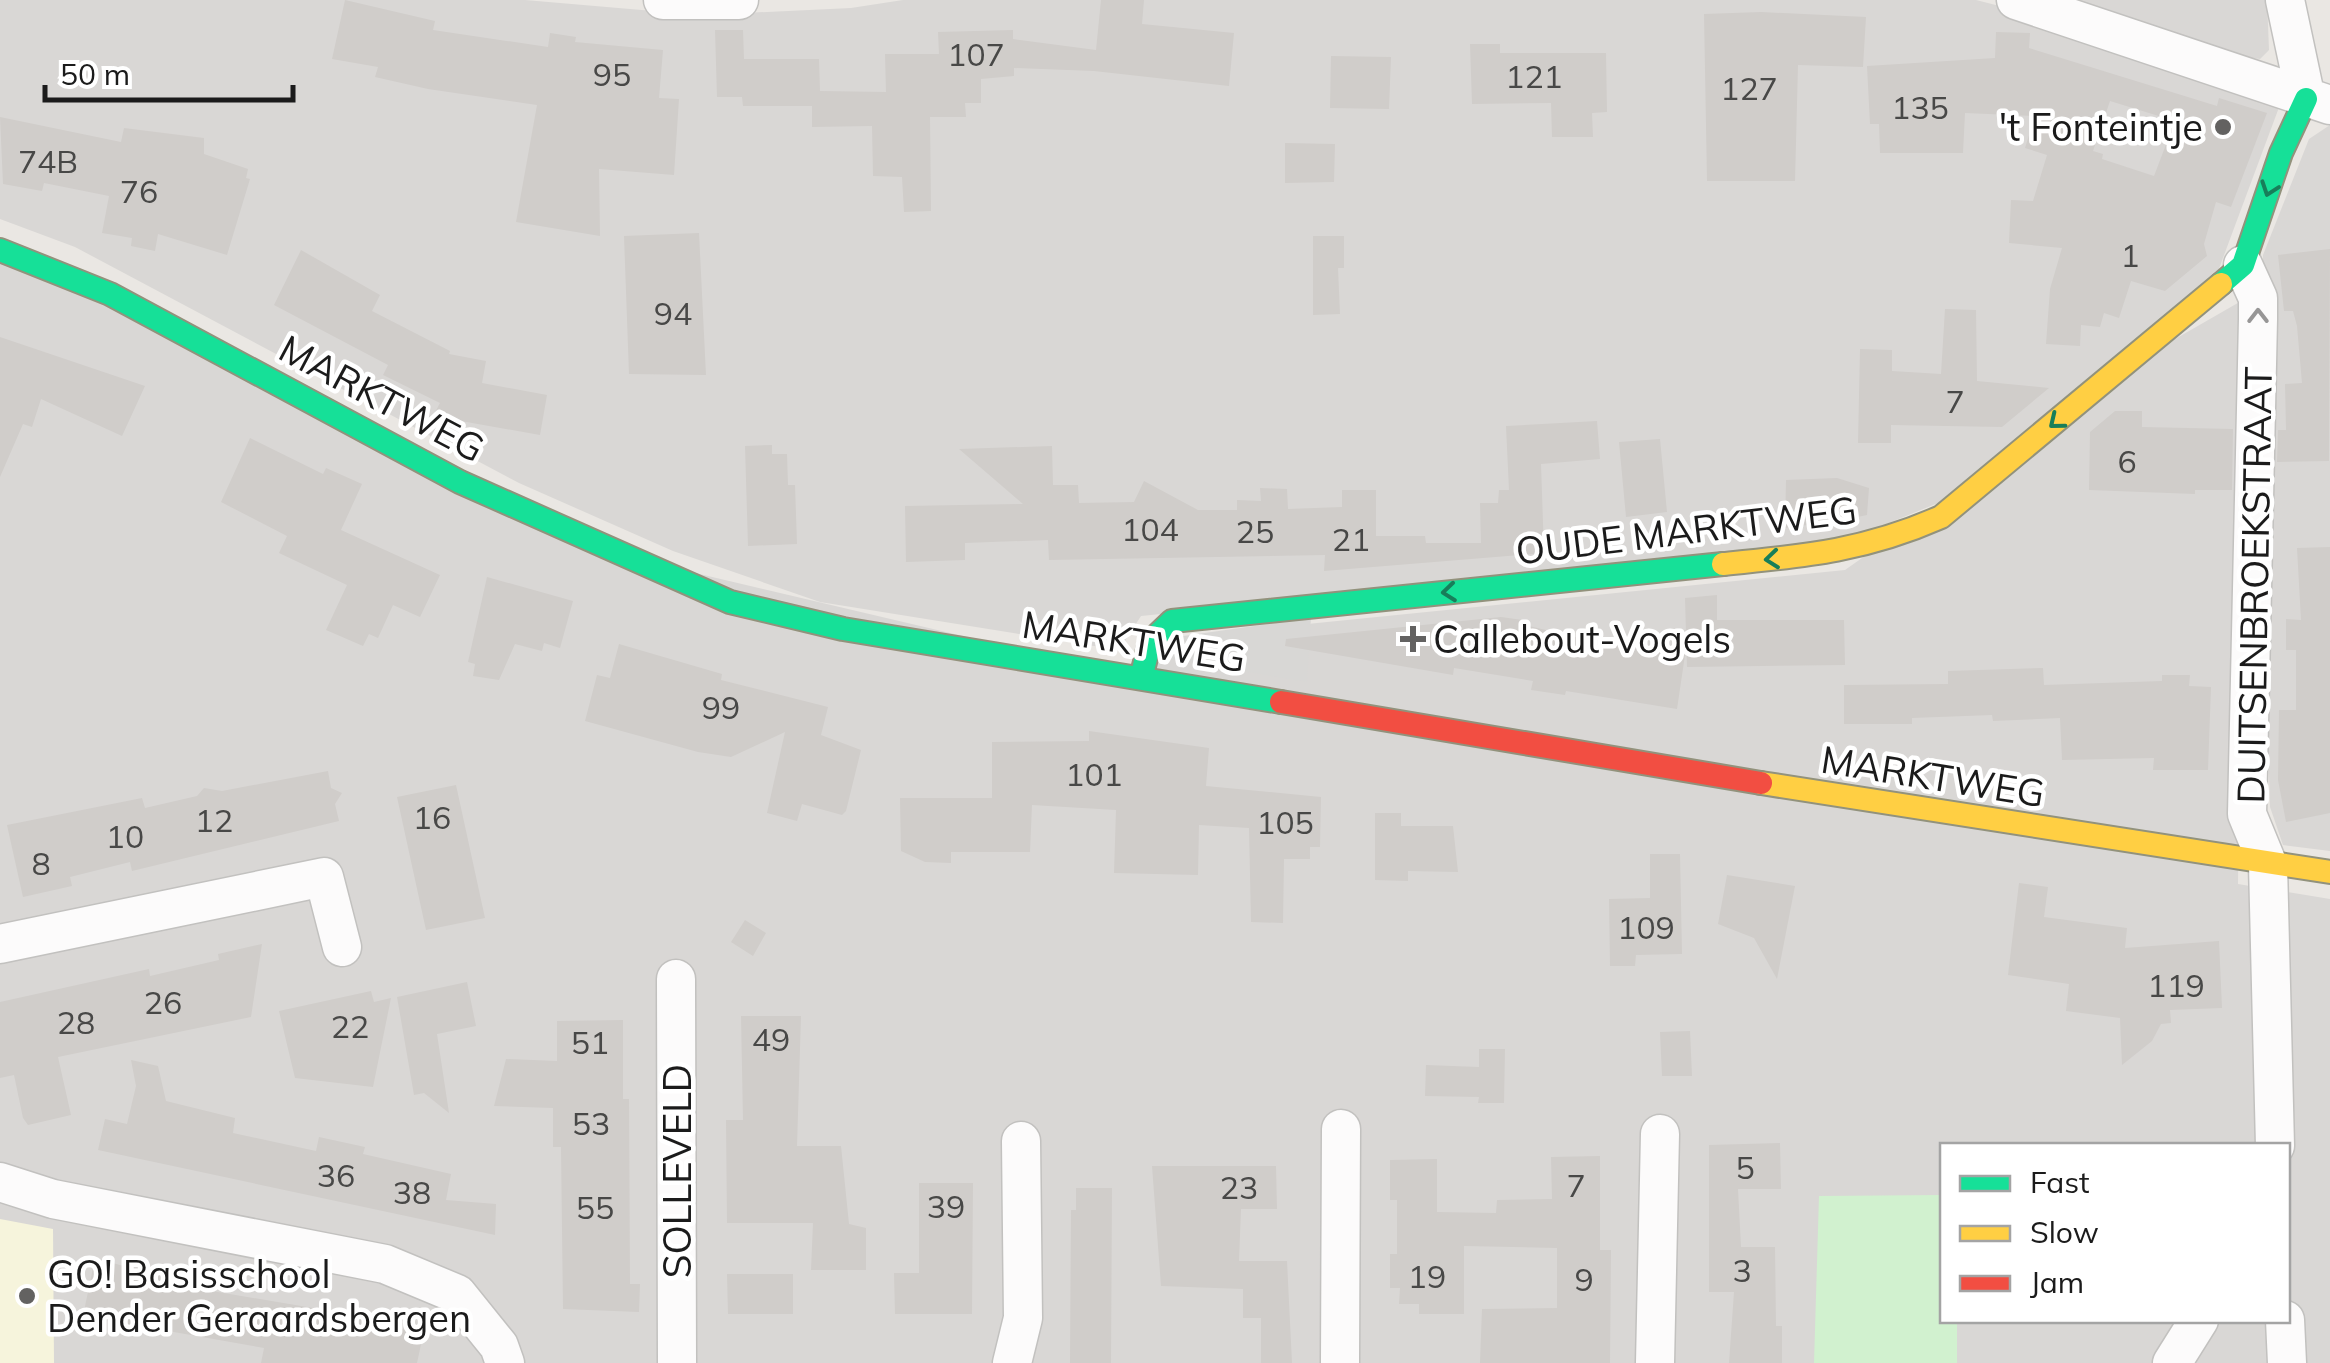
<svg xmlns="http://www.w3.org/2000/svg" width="2330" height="1363" font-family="Mulish,sans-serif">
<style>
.residential{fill:#d9d7d5;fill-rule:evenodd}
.education{fill:#f6f4dc}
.park{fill:#d1f1cf}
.parking{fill:#d8d7d5}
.building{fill:#d0cdca;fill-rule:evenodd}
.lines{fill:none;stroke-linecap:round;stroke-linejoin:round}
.street-casing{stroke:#c2c1bf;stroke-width:41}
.fast-casing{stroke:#92927c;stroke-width:26}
.slow-casing{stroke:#92927c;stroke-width:26}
.jam-casing{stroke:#92927c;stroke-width:26}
.street{stroke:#fcfbfb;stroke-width:38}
.fast{stroke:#16e098;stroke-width:22}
.slow{stroke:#ffcf43;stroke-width:22}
.jam{stroke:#f24e42;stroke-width:22}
.oneway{stroke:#187e5a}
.oneway2{stroke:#979696}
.poi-dot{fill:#636261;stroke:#fff;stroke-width:4}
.labels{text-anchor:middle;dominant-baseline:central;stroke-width:9;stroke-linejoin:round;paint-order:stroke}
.number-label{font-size:32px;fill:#484847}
.poi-label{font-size:38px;fill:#1b1b1b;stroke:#fff;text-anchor:start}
.street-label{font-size:38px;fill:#1b1b1b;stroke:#fff}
</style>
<rect width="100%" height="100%" fill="#eae7e3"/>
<path class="residential" d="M0 0H525L700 15 851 8 903 0H1976L2055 20 2281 102 2217 274 1938 503 1832 546 1141 616 1119 650 820 602 673 551 519 483 75 247 0 219Z
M2063 0H2267L2269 50 2260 59 2237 56Z
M2330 125V851L2283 845 2270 807 2264 594 2263 255 2309 139Z
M0 250 615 554 1141 678 1169 638 1845 570 2163 346 2243 300 2238 884 2330 899V1363H0ZM1942 1146H2288V1320H1942Z"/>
<path class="education" d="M0 1219 53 1229 54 1363H0Z"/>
<path class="park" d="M1942 1195V1320L1957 1321V1363H1814L1819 1196Z"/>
<path class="parking" d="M1311 618 1307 682 1166 658 1169 638Z"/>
<path class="building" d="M345 0 435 21 433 30 548 47 550 33 576 37 575 42 663 50 659 98 679 99 674 175 599 169 600 236 516 222 537 105 428 89 375 77 378 67 332 59Z
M1101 0H1144L1142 24 1234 33 1229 86 1094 71 1014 68V76L981 79V103H965L966 117H930L931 211 904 212 902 177 873 176 872 126 812 127V106H743L742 97H717L715 30H743L744 59H819L820 91 886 92 885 54H939L938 32 1013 30V39L1096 50Z
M1761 12 1866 17 1863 67 1798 65 1795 181H1707L1704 14Z
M1996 32 2030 33 2029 48 2217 106 2219 98 2267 113 2231 207 2216 202 2204 244 2207 256 2165 291 2131 281 2119 318 2104 313 2100 327 2081 325 2080 346 2046 344 2050 289 2062 248 2009 243 2011 200 2033 201 2047 155 2025 148 2035 116 1965 113 1963 153H1880L1879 124H1870L1867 66 1995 58ZM2110 101 2175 121 2154 176 2102 159 2103 154 2093 151Z
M1470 44H1500V53H1606L1607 112 1592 113 1593 137H1552L1551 103 1472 104Z
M1331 56 1391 57 1389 109 1330 108Z
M0 117 121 142 124 128 204 138V154L248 169 246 178 250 179 227 255 158 234 155 251 131 246 132 238 102 233 109 196 44 183 42 191 3 184Z
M1285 143 1335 144 1334 182 1285 183Z
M699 233 706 375 629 374 624 236Z
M1313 236H1344V268H1338L1340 314 1313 315Z
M2330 249 2329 461 2277 462 2278 430H2286L2285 384 2302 383 2297 326 2293 311H2284L2278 255Z
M301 250 380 295 372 311 450 351 449 354 486 361 482 383 547 395 540 435 461 421 456 431 432 418 440 403 383 375 388 365 274 305Z
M1945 309 1976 310 1977 381 2049 388 2002 427 1891 425V443H1858L1860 349 1892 350V371L1941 374Z
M0 337 145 386 122 436 41 399 32 427 23 424 0 477Z
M2115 411H2142V427L2233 429 2232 490H2195V494L2089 490 2090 432Z
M1597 421 1600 459 1541 464 1544 553 1324 571 1325 555 1049 560 1048 540 965 543V560L906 562 905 506 1023 504 959 449 1052 446 1053 485H1078L1079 503 1134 502 1144 481 1198 510H1237V500L1261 501 1260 488 1287 489 1288 509 1342 507V490H1376V536H1425L1426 543H1481L1480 503H1498L1499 490H1509L1506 426Z
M250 438 323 474 326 468 362 484 341 530 440 575 420 617 393 605 378 638 369 634 363 646 326 630 347 585 279 553 287 536 221 502Z
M1660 439 1667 512 1626 517 1619 442Z
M772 445V454H787L788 485H795L797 544 748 546 745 446Z
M1837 478 1869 488 1867 515 1848 519 1838 516V521L1785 528 1786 480Z
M2330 547V813L2286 822 2278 780 2279 710H2296V650H2286V619L2301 620 2297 548Z
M487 577 573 601 560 648 544 643 542 651 515 644 499 680 473 676 475 664 468 662Z
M1717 595V620H1844L1845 665 1687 667 1685 598Z
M1501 617 1530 621 1529 626 1575 637 1685 655 1677 709 1566 691 1565 695 1531 690 1533 681 1454 668 1453 675 1285 646 1286 639Z
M619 644 722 674 721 680 828 707 821 735 861 750 846 811 842 815 802 804 797 821 767 813 785 732 731 757 698 752 585 721 597 675 610 678Z
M2043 668 2044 685 2162 681V675H2190L2189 686 2211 687 2208 770H2153L2154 758 2062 760 2060 718 1993 721 1992 715 1912 718V724H1844V685L1948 684V671Z
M1089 731 1209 748 1206 786 1321 797 1320 847H1310V859H1284L1283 923 1251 922 1249 828 1199 825 1198 875 1114 873 1116 810 1032 805 1030 852H951V863L925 862 901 851 900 798H992V742L1089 741Z
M328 771 331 788 342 793 335 804 339 821 132 871 130 862 70 877 72 886 23 897 7 825 142 798 145 808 197 796 204 788 222 791Z
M456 785 485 918 426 930 397 797Z
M1375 813H1401V826H1453L1458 872 1408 871V881L1375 880Z
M1650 854H1680L1682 954 1636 955 1635 966H1610L1609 899 1650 898Z
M1727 875 1795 886 1777 979 1754 938 1718 924Z
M2019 883 2048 887 2044 917 2127 928 2125 948 2219 941 2222 1008 2170 1010 2171 1023 2161 1024 2152 1041 2122 1065 2120 1018 2066 1011 2069 984 2008 975Z
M745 920 766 933 753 956 731 942Z
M262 944 251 1017 58 1057 71 1115 28 1125 23 1118 14 1075 0 1078V1002L149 969 150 976 219 960 218 954Z
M467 982 476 1026 437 1034 449 1113 424 1093 414 1095 397 997Z
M371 991 374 1002 391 998 373 1087 295 1078 279 1011Z
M741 1016H801L797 1146H841L849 1224 866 1228V1270H811L813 1223H727L726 1120H743Z
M623 1020V1099H629L630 1284H640L639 1312 563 1309 561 1147H553V1108L494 1106 506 1059 557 1061V1021Z
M1690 1031 1692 1076H1662L1660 1032Z
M1479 1049H1505L1504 1103H1478L1479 1097 1425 1096 1426 1065 1479 1067Z
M131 1060 158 1066 166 1101 235 1118 233 1133 316 1151 319 1137 365 1147 363 1154 451 1174 446 1200 496 1204 495 1235 98 1150 105 1119 127 1124 136 1086Z
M1780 1143 1781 1189H1738L1741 1247H1775L1776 1326H1782V1363H1729L1734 1292H1709V1145Z
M1600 1156V1250H1611L1610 1363H1480L1482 1309 1557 1308V1248L1464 1246V1314H1419V1304H1399L1400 1288H1390V1254H1397V1200H1390V1160L1437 1159V1212L1496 1213 1497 1200 1552 1199 1551 1157Z
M1152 1166H1276L1277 1209H1241L1239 1261H1287L1292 1363H1261V1318H1243V1289L1161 1286Z
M919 1183H973L972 1314H895L894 1273H919Z
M1076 1188H1112L1111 1363H1070L1071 1210H1076Z
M95 1258 212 1291 360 1316 423 1335 417 1363H261L264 1348 83 1316Z
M727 1274H793V1314H728Z"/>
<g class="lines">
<g class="street-casing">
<path id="street" d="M663 0H739
M2016 0 2330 105
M2285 0 2306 99
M2243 265 2258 298V319L2247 814 2268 865 2275 1146
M0 944 324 877 342 947
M676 979 677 1363
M0 1182 53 1199 385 1264 457 1294 499 1346 505 1363
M2285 1320 2287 1363
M1012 1363 1023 1318 1021 1141
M1340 1363 1341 1129
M1655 1363 1660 1134
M2172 1363 2199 1320"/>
</g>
<g class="fast-casing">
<path id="fast" d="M0 250 110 294 460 482 730 602 843 629 1281 702
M2221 284 2243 265 2281 153 2306 99
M1141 678 1150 642 1172 621 1723 564"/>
</g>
<g class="slow-casing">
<path id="slow" d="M1723 564C1805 556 1864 551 1941 517L2221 284
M1761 783 2330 872"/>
</g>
<g class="jam-casing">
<path id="jam" d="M1281 702 1761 783"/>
</g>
<use href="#street" class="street"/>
<use href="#fast" class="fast"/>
<use href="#slow" class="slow"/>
<use href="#jam" class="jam"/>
</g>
<defs><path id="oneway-chevron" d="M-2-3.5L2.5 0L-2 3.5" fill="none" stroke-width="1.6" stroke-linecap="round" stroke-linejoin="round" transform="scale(2.5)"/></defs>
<g class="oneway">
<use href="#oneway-chevron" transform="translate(2269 189) rotate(109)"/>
<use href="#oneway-chevron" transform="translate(2056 422) rotate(141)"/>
<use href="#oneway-chevron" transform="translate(1772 559) rotate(174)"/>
<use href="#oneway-chevron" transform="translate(1449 592) rotate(174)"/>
</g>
<use class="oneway2" href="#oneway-chevron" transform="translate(2258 316) rotate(-90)"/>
<g class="poi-dot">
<circle cx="2223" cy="127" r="10"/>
<path d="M1408 624h10v10h10v10h-10v10h-10v-10h-10v-10h10z"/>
<circle cx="27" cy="1296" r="10"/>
</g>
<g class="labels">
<g class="number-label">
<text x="976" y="54">107</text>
<text x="612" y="74">95</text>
<text x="1534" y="76">121</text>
<text x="1749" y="88">127</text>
<text x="1920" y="107">135</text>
<text x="48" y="161">74B</text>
<text x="139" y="191">76</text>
<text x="2130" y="255">1</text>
<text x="673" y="313">94</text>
<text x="1955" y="401">7</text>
<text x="2127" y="461">6</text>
<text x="1150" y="529">104</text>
<text x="1255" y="531">25</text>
<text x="1351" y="539">21</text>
<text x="721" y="707">99</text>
<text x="1094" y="774">101</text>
<text x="432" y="817">16</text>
<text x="214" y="820">12</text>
<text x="1285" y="822">105</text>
<text x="125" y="836">10</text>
<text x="41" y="863">8</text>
<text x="1646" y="927">109</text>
<text x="2176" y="985">119</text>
<text x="163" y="1002">26</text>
<text x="76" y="1022">28</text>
<text x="350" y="1026">22</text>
<text x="771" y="1039">49</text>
<text x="590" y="1042">51</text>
<text x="591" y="1123">53</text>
<text x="1745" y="1167">5</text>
<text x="336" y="1175">36</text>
<text x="1576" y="1185">7</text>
<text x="1239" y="1187">23</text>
<text x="412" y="1192">38</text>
<text x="946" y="1206">39</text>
<text x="595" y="1207">55</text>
<text x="1742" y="1270">3</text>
<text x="1427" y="1276">19</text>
<text x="1584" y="1279">9</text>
</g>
<g class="poi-label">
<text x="2203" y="127" text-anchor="end">'t Fonteintje</text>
<text x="1433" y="639">Callebout-Vogels</text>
<text x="47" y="1274">GO! Basisschool<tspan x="47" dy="44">Dender Geraardsbergen</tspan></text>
</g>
<g class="street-label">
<text transform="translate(382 398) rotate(28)">MARKTWEG</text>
<text transform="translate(1686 530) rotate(-7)">OUDE MARKTWEG</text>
<text transform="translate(2254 585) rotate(-89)">DUITSENBROEKSTRAAT</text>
<text transform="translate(1134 641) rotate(9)">MARKTWEG</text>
<text transform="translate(1933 776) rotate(9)">MARKTWEG</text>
<text transform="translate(677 1171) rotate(-90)">SOLLEVELD</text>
</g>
</g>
<rect x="1940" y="1143" width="350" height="180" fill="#ffffff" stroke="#a4a4a4" stroke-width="2.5"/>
<rect x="1960" y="1176" width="50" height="15" fill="#16e098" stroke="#a4a4a4" stroke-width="2.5"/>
<text x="2030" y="1193" font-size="30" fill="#1b1b1b">Fast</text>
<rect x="1960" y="1226" width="50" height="15" fill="#ffcf43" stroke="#a4a4a4" stroke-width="2.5"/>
<text x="2030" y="1243" font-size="30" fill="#1b1b1b">Slow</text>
<rect x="1960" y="1276" width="50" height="15" fill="#f24e42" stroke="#a4a4a4" stroke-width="2.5"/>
<text x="2030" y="1293" font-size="30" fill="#1b1b1b">Jam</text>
<path d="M45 85v15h248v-15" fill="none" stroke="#1b1b1b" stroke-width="5"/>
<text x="60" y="85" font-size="30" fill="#1b1b1b" stroke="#ffffff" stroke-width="8" paint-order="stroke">50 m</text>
</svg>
